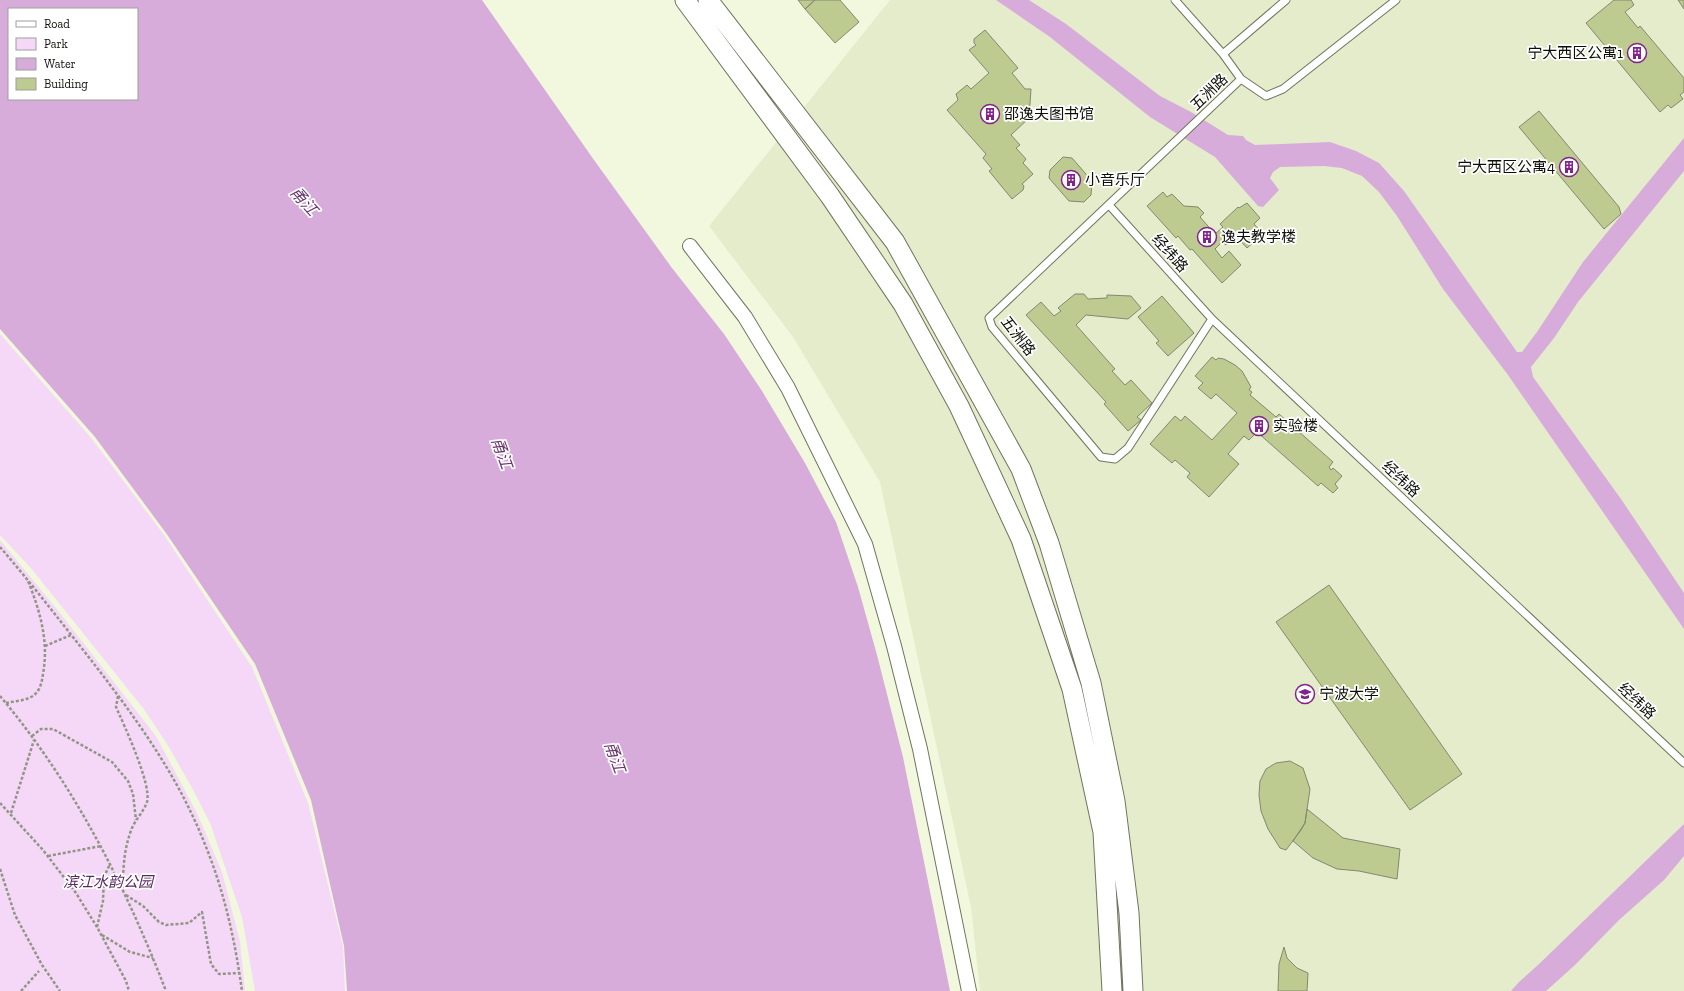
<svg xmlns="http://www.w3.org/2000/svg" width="1684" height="991" font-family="'Zilla Slab','Noto Sans SC',serif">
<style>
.built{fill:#e4eccb}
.green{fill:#f5d8f7}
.water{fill:#d7acda;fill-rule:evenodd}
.building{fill:#bdcb90;stroke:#828871}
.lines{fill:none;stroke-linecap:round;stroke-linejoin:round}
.lane-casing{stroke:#6f745e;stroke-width:9}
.street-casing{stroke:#6f745e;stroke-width:16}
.secondary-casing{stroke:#6f745e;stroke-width:21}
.path{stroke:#919684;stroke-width:2.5;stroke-dasharray:3 2;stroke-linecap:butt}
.lane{stroke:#fff;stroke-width:7}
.street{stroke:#fff;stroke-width:14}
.secondary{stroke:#fff;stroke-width:19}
.labels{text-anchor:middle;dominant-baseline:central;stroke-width:3.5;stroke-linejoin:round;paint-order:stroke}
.poi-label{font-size:15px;fill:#0d0f07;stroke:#fff;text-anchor:start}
.street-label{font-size:15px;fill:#0d0f07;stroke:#fff}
.park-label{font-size:15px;font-style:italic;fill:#5b2860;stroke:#fff}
.water-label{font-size:16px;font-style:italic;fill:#69346d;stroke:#fff}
</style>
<rect width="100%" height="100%" fill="#f1f8de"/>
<path class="built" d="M890 0H1684V991H980L971 907 880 482 793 337 709 226Z"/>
<path class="green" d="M0 334 92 439 164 535 252 667 308 803 343 946 345 991H255L242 917 210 823 191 786 167 744 143 708 30 567 0 535Z
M0 540 60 613 156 736 197 813 222 872 240 941 245 991H0Z"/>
<path class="water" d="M0 0H482L594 160 672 268 724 334 762 391 805 463 836 522 858 587 877 655 903 757 950 991H347L344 946 311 800 255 664 166 533 95 437 0 329ZM9 9H137V99H9Z
M996 0H1029L1066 24 1160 96 1191 112 1228 135 1243 136 1246 140 1255 145 1330 142 1356 151 1379 163 1404 191 1517 352H1522L1537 332 1583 262 1684 138V171L1578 302 1554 338 1531 367 1533 377 1621 499 1684 593V629L1508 375 1443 289 1397 216 1379 192 1362 176 1342 168 1324 166 1280 167 1273 172 1270 178 1279 190 1263 207 1258 206 1215 157 1150 117 1050 37Z
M1684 824V856L1664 880 1619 920 1575 965 1546 991H1511L1519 982 1538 965Z"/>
<path class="building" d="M798 0H815L805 9Z
M815 0H840L859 22 835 43 805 9Z
M1614 0H1631L1634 5 1625 12 1638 28 1640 26 1684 78V92L1680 95 1683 99 1671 108 1668 105 1660 112 1586 23Z
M1678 0H1684V9Z
M985 30 1018 68 1012 73 1025 89H1031L1029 118 1011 135 1020 145 1016 148 1026 159 1023 163 1033 174 1022 184 1024 186 1023 190 1012 199 989 171 992 169 983 158 986 154 947 110 958 100 956 94 967 85 971 89 989 73 969 50 976 45 974 43V39Z
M1539 111 1619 207 1621 214 1604 229 1519 127Z
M1063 157 1072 158 1092 181 1091 195 1084 202 1069 201 1049 178 1050 170Z
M1163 192 1167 197 1172 194 1184 206 1198 207 1204 213 1200 217 1215 234 1223 227 1220 224 1238 207 1239 208 1247 203 1260 218 1254 224 1263 234 1247 248 1236 236 1226 245 1222 242 1215 249 1222 258 1229 251 1241 265 1222 283 1192 249 1190 250 1178 236 1176 238 1147 206Z
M1075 294H1084L1088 299 1107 298V295L1131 296 1141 308 1128 319 1086 315 1076 325 1115 369 1112 371 1125 385 1131 380 1152 403 1137 417 1141 420 1128 431 1104 404 1106 402 1026 315 1041 302 1054 316 1061 311 1058 308Z
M1162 296 1194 333 1168 356 1156 343 1159 341 1138 317Z
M1212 357 1216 360 1218 358 1224 359 1235 365 1242 371 1251 387 1249 390 1252 392 1250 395 1276 417 1279 414 1333 462 1329 467 1331 470 1333 468 1342 476 1335 484 1338 488 1333 493 1321 483 1318 486 1257 432 1249 440 1244 436 1228 454 1239 464 1209 497 1187 477 1190 473 1175 460 1172 463 1150 444 1175 416 1181 421 1185 416 1212 440 1237 413 1216 394 1211 399 1198 388 1203 383 1195 376Z
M1329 585 1462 774 1410 810 1276 622Z
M1290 761 1303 768 1310 789 1305 823 1301 830 1286 850 1280 848 1268 829 1261 811 1259 795 1260 781 1266 769 1276 763Z
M1307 809 1343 838 1400 849 1397 879 1359 871 1337 869 1313 858 1293 841 1305 823Z
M1284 947 1287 958 1297 968 1308 973 1307 991H1278L1279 964Z"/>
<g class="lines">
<g class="lane-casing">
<path id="lane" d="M1175 0 1223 54
M1286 0 1223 54 1241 79 1266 96 1283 89 1396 0
M1109 205 1212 319 1684 763
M1212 319 1128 448 1115 459 1101 457 992 327 989 318 1241 79"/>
</g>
<g class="street-casing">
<path id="street" d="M690 246 745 317 788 388 865 544 894 646 920 749 969 991"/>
</g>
<g class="secondary-casing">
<path id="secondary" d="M685 0 830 196 903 304 959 406 1021 539 1072 689 1103 832 1112 991
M708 0 895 242 1021 469 1049 543 1091 683 1115 801 1129 913 1133 991"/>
</g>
<path class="path" d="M0 547C31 583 61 622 91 660 135 717 177 774 204 842 224 890 235 940 242 991
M45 646 71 635
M0 696C74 784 125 885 166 991
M118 696 116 707C124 725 152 785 147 802 144 811 136 819 132 828 124 848 123 868 123 888
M6 703C15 701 25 701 33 696 40 691 42 682 43 674 49 641 40 611 28 581
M32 736 41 729H53L112 762 128 781 133 794 136 820
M0 803 43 850 76 893 97 927 126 981 129 991
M11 813 34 740
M48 856 101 846
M0 869 15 915 42 965 60 991
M126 895 143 906 159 922 166 925 189 923 202 912 211 964 219 974 240 973
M97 927 103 901 104 877 110 864
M102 935 130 952 153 958
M21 991 39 971"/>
<use href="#lane" class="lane"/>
<use href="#street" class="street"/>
<use href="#secondary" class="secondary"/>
</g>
<defs>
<g id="building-ring" transform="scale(1)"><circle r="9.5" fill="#fff" stroke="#83228c" stroke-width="1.5"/><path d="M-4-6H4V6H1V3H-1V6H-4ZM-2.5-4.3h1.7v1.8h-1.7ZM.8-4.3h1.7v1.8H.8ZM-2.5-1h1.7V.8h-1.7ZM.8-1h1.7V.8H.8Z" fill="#83228c"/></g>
<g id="university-ring" transform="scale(1)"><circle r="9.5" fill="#fff" stroke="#83228c" stroke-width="1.5"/><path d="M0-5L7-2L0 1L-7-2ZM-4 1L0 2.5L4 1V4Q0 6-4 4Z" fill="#83228c"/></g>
</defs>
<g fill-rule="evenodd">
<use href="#building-ring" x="1637" y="53"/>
<use href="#building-ring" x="990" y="114"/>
<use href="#building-ring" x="1569" y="167"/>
<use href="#building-ring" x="1071" y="180"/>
<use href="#building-ring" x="1207" y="237"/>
<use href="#building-ring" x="1259" y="426"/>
<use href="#university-ring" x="1305" y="694"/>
</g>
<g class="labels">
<g class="poi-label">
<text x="1623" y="53" text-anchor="end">宁大西区公寓1</text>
<text x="1004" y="114">邵逸夫图书馆</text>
<text x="1555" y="167" text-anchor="end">宁大西区公寓4</text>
<text x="1085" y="180">小音乐厅</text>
<text x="1221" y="237">逸夫教学楼</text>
<text x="1273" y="426">实验楼</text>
<text x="1319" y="694">宁波大学</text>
</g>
<g class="street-label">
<text transform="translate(1209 92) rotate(-44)">五洲路</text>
<text transform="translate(1170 253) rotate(48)">经纬路</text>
<text transform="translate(1018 336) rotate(52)">五洲路</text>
<text transform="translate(1401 479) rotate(43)">经纬路</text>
<text transform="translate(1637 701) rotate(43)">经纬路</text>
</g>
<g class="park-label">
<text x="108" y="882">滨江水韵公园</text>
</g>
<g class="water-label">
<text transform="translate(304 201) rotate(48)">甬江</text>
<text transform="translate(502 453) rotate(70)">甬江</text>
<text transform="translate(615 757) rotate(70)">甬江</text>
</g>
</g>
<rect x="8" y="8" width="130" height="92" fill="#ffffff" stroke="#9e9f9c"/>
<rect x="16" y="21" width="20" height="6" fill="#ffffff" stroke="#9e9f9c"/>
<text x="44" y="28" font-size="12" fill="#0d0f07">Road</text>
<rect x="16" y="38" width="20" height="12" fill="#f5d8f7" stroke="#9e9f9c"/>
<text x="44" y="48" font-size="12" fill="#0d0f07">Park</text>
<rect x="16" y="58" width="20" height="12" fill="#d7acda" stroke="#9e9f9c"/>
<text x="44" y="68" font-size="12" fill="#0d0f07">Water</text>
<rect x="16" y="78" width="20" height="12" fill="#bdcb90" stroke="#9e9f9c"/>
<text x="44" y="88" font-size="12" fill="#0d0f07">Building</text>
</svg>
